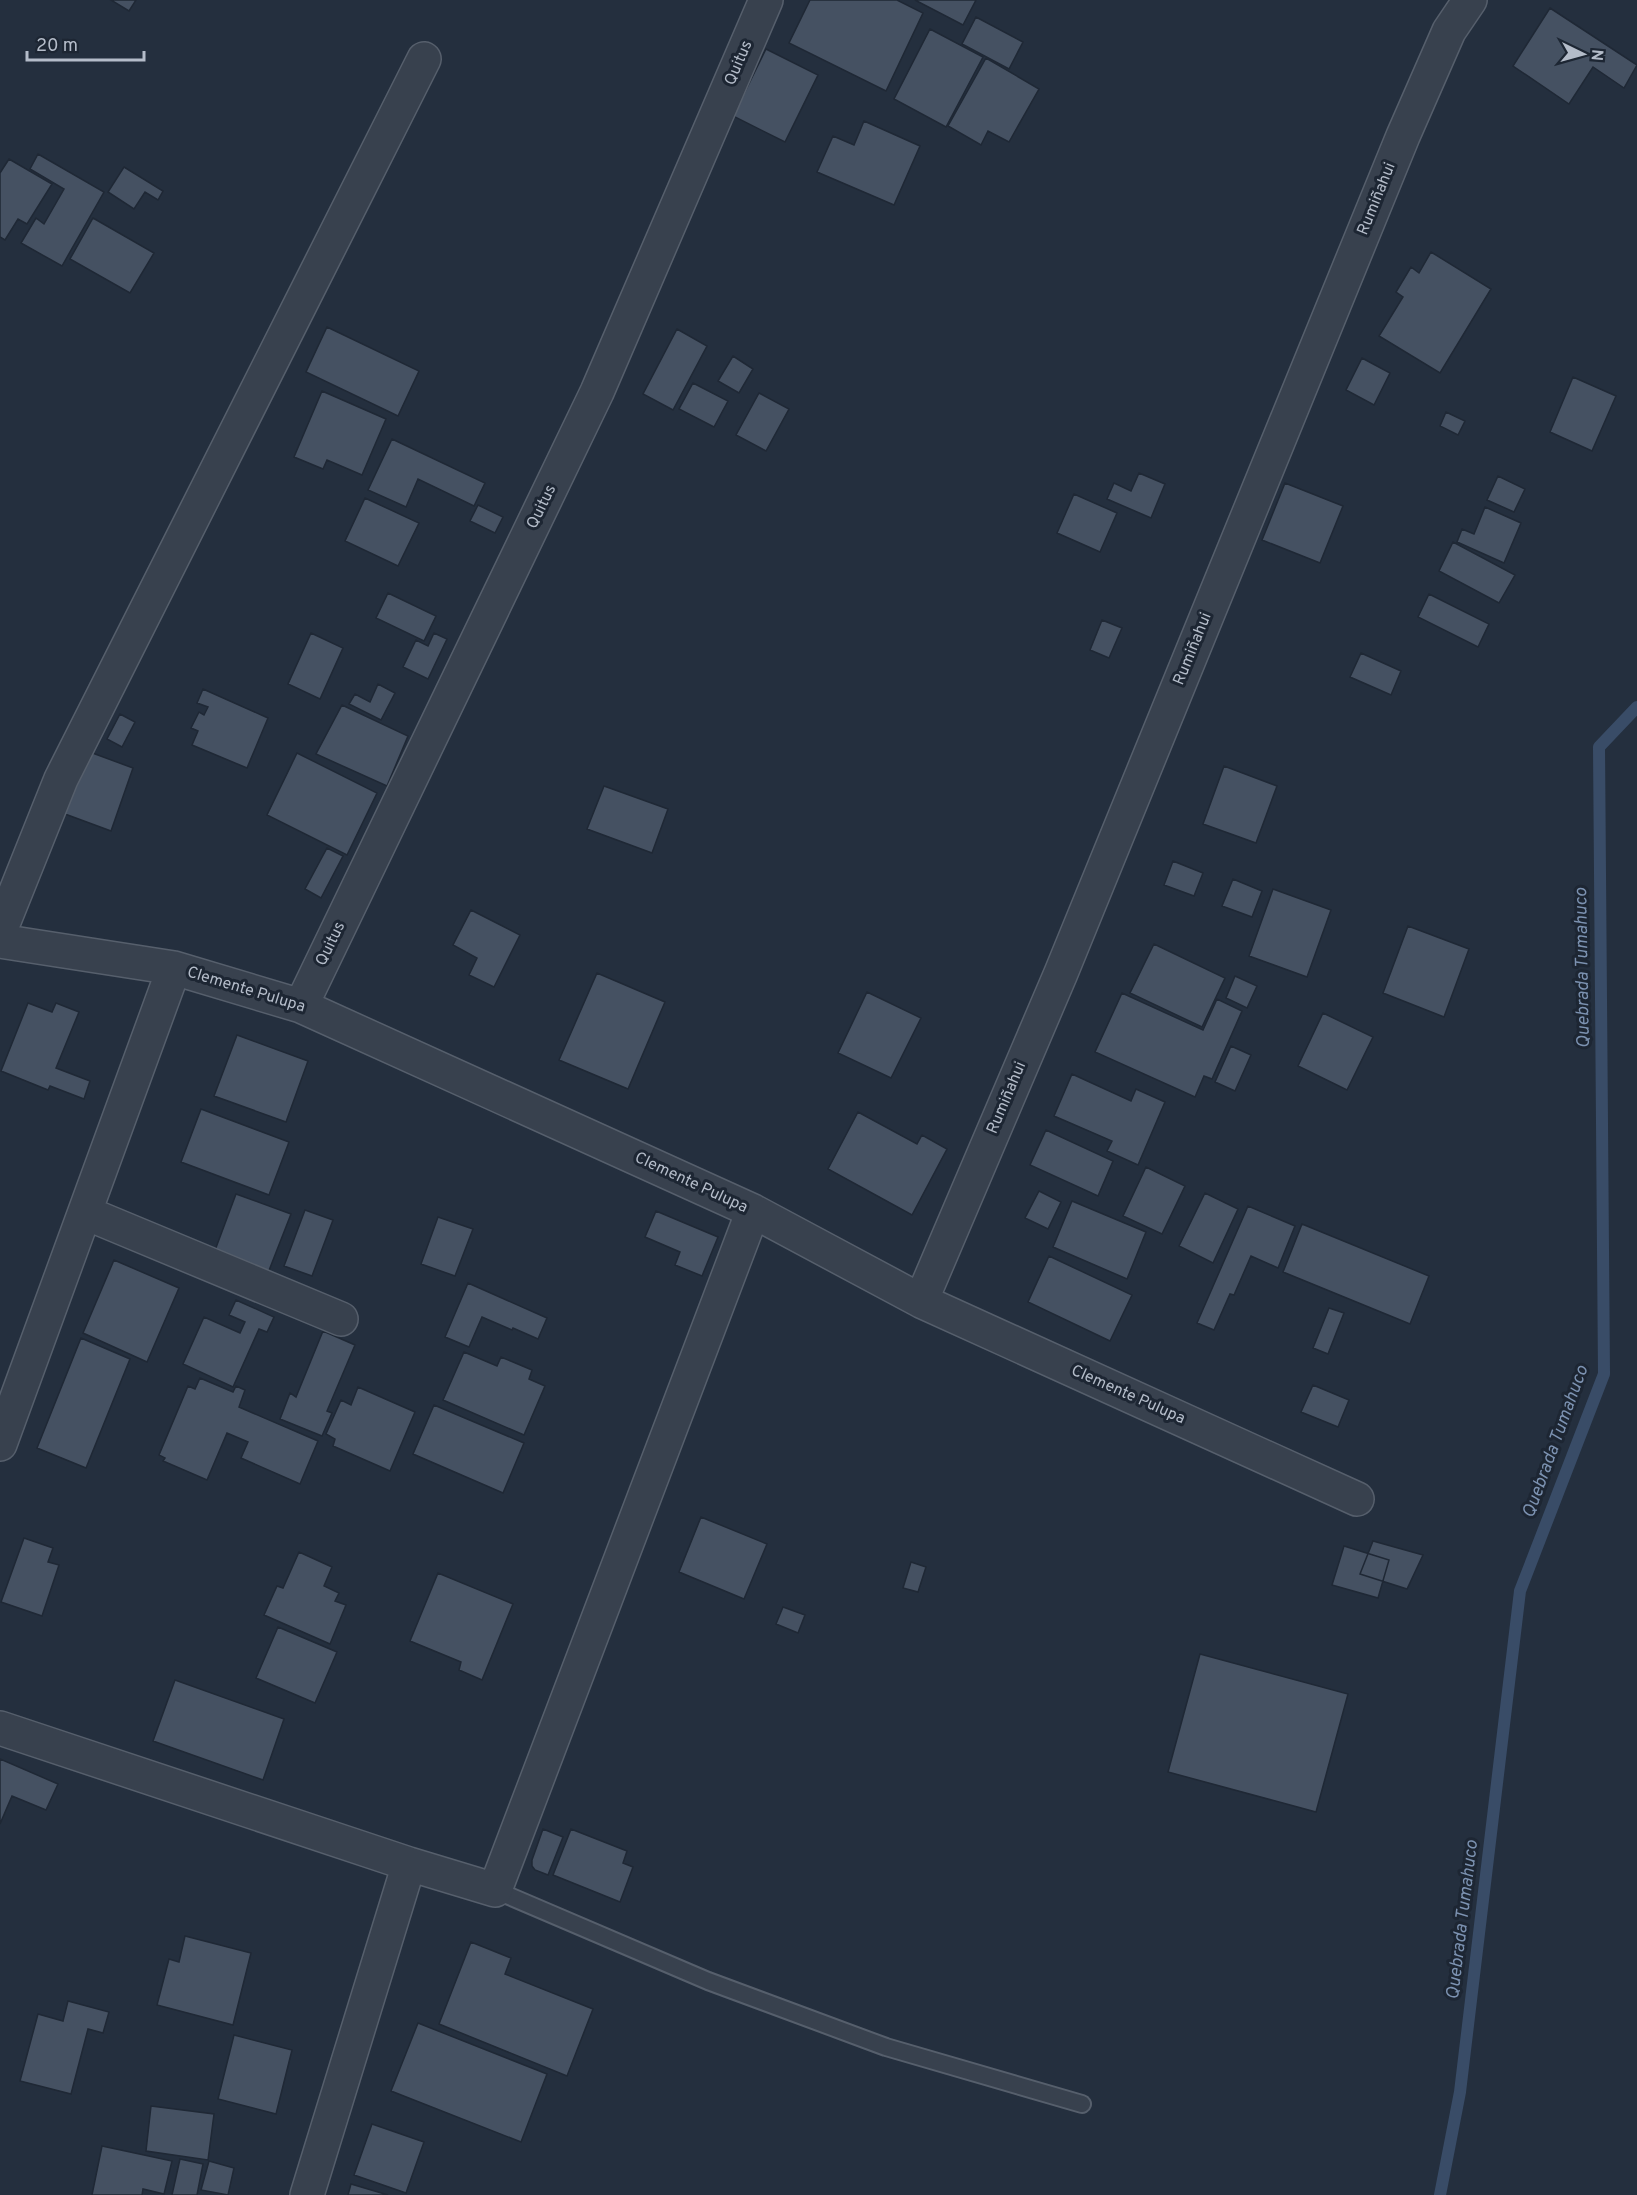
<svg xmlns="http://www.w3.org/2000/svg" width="1637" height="2195" font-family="Overpass,sans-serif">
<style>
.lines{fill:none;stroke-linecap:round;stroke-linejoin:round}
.stream{stroke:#394c67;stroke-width:12}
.building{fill:#455162;stroke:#1f2835;stroke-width:1.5}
.lane-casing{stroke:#565f6c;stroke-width:20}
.street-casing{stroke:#565f6c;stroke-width:36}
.lane{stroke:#38414e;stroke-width:16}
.street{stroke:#38414e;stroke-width:33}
.labels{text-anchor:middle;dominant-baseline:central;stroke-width:6;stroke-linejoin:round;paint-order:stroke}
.street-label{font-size:16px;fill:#b4bcc9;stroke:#1d2633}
.water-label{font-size:18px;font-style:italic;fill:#7c92b1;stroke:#1d2633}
</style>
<rect width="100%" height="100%" fill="#242f3e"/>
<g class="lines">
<path class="stream" d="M1440 2195 1460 2092 1520 1591 1604 1374 1599 747 1637 707"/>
</g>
<path class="building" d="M111 0H136L129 11Z
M810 0H897L923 13 886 91 789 43Z
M915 0H976L963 25Z
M1550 8 1637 65 1624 88 1593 67 1569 104 1513 66Z
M976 17 1023 42 1009 69 962 44Z
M930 29 983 57 946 127 894 99Z
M766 49 818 75 785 142 733 116Z
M986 58 1039 89 1009 142 988 131 981 145 948 126Z
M864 121 920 146 894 205 817 172 833 136 854 145Z
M38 154 104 192 62 266 21 243 36 218 44 224 64 189 30 169Z
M9 159 52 184 27 224 18 219 5 240 0 237V173Z
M124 167 163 191 158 200 145 192 134 209 108 192Z
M93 218 154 253 130 293 70 259Z
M1431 252 1491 289 1440 373 1379 336 1403 297 1396 292 1411 267 1419 273Z
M327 327 419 371 398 416 306 372Z
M677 329 707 346 673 410 643 394Z
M733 356 753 369 739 393 718 381Z
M1362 358 1390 373 1374 405 1346 390Z
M1573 377 1616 396 1592 451 1550 432Z
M693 383 728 401 714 427 679 409Z
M322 391 386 419 362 475 327 460 323 469 294 457Z
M759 393 789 409 766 451 736 435Z
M1446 412 1465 421 1458 435 1440 426Z
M392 439 485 483 474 506 418 479 406 507 368 490Z
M1139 473 1165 484 1151 518 1107 499 1114 483 1131 491Z
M1498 476 1525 489 1514 512 1487 500Z
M1285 483 1343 506 1320 563 1262 540Z
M1074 494 1117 513 1100 552 1057 533Z
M365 498 419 523 398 566 345 541Z
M478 505 503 517 495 533 470 521Z
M1485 507 1521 523 1504 563 1457 542 1462 529 1474 534Z
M1453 542 1515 575 1499 603 1439 571Z
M388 593 436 616 424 641 376 618Z
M1429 594 1489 624 1478 647 1418 617Z
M1102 620 1122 628 1109 658 1090 650Z
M311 633 343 648 320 699 288 684Z
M434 633 447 639 428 679 403 667 416 640 428 646Z
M1361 653 1401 671 1391 695 1350 677Z
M378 684 395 693 381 720 349 704 355 694 370 702Z
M203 689 268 718 247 768 192 745 198 731 191 728 199 712 204 715 208 707 197 703Z
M342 705 408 736 387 786 316 754Z
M120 714 135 722 122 747 107 739Z
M87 751 133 768 111 831 65 814Z
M297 753 377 793 347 855 267 815Z
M1224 766 1277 786 1256 843 1203 824Z
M604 786 668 809 652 853 587 829Z
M327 848 343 856 321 898 305 889Z
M1173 861 1203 873 1194 896 1164 885Z
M1233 879 1262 891 1252 917 1222 906Z
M1273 889 1331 910 1307 977 1249 956Z
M471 910 520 935 494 987 469 975 477 958 453 945Z
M1408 926 1469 949 1444 1017 1383 993Z
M1154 944 1225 978 1202 1027 1130 993Z
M597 973 665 1002 628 1089 559 1060Z
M1235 976 1257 986 1247 1008 1226 998Z
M867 992 921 1018 891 1078 838 1053Z
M1122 993 1203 1030 1217 999 1242 1011 1212 1079 1204 1076 1195 1097 1095 1052Z
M28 1003 52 1012 56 1003 79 1012 56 1068 90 1081 84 1099 50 1086 48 1090 1 1071Z
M1323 1013 1373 1037 1347 1090 1298 1066Z
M237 1035 308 1061 286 1122 214 1096Z
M1231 1046 1251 1055 1235 1091 1215 1082Z
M1072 1074 1131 1101 1136 1089 1165 1102 1138 1165 1107 1151 1112 1141 1054 1116Z
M201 1109 289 1142 269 1195 181 1162Z
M858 1112 917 1144 922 1135 947 1149 912 1215 828 1169Z
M1046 1130 1113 1161 1098 1196 1030 1165Z
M1146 1167 1185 1186 1162 1234 1123 1216Z
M1039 1191 1061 1202 1048 1229 1025 1218Z
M1205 1193 1238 1209 1213 1263 1179 1246Z
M236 1194 291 1214 268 1273 214 1253Z
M1072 1201 1146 1232 1127 1279 1053 1247Z
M1248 1206 1295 1226 1278 1268 1251 1256 1234 1295 1230 1294 1214 1330 1197 1323Z
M305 1210 333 1220 312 1276 284 1266Z
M656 1211 718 1237 702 1276 675 1265 680 1252 645 1237Z
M438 1217 473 1229 455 1276 421 1264Z
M1302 1224 1429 1276 1410 1324 1283 1272Z
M1049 1256 1132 1295 1110 1341 1028 1302Z
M114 1260 179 1288 147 1362 83 1333Z
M468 1283 547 1318 538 1339 513 1328 512 1330 482 1317 469 1347 445 1337Z
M236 1300 274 1317 267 1332 259 1329 233 1387 183 1364 204 1317 240 1333 245 1322 229 1315Z
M1329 1308 1344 1313 1328 1354 1313 1348Z
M323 1331 355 1345 327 1411 332 1413 322 1436 280 1419 290 1393 296 1397Z
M81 1338 130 1359 86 1468 37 1448Z
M464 1352 497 1366 501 1357 532 1370 529 1379 545 1386 524 1435 443 1400Z
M200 1378 233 1392 236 1386 245 1390 239 1407 318 1441 300 1484 241 1458 248 1442 227 1433 207 1480 163 1461 165 1458 159 1455 188 1386 195 1389Z
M1313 1385 1349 1400 1338 1427 1301 1412Z
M358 1387 415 1412 390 1471 333 1446 335 1439 326 1434 341 1400 351 1405Z
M434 1405 524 1443 503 1493 413 1454Z
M701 1517 767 1544 744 1599 679 1572Z
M24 1538 53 1548 48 1562 59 1565 42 1616 1 1602Z
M1373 1541 1423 1555 1407 1589 1360 1574Z
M1344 1546 1389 1560 1378 1598 1332 1585Z
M299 1552 332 1567 324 1586 339 1593 335 1601 346 1605 330 1644 264 1615 277 1586 283 1588Z
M911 1562 926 1567 918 1592 903 1588Z
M438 1573 513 1604 482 1680 459 1670 461 1662 410 1641Z
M783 1607 805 1615 798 1633 776 1624Z
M278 1627 337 1652 315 1703 256 1678Z
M1200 1654 1348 1694 1316 1812 1168 1772Z
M175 1680 284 1719 263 1780 153 1741Z
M0 1759 58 1784 46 1810 12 1796 0 1824Z
M543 1829 563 1837 548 1875 535 1870 532 1866V1860Z
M571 1829 627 1851 623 1863 633 1867 620 1902 553 1875Z
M185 1936 251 1953 233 2025 157 2005 169 1959 179 1962Z
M471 1942 511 1958 505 1974 593 2009 567 2076 439 2024Z
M68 2001 109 2012 103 2033 88 2029 71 2094 20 2081 38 2014 63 2021Z
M418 2023 547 2074 521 2142 391 2091Z
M234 2035 292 2050 276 2114 218 2099Z
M151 2106 214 2114 208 2160 146 2151Z
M372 2124 424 2142 406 2193 354 2175Z
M102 2146 172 2161 164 2194 143 2189 142 2195H92Z
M180 2159 203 2164 197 2195H172Z
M209 2161 234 2168 228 2195 201 2190Z
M351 2184 388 2195H348Z"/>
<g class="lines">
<g class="lane-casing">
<path id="lane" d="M495 1890 708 1981 886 2047 1082 2104"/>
</g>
<g class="street-casing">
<path id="street" d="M0 931 61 779 424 59
M0 941 174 968 301 1006 753 1211 921 1301 1357 1499
M301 1006 597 392 766 0
M86 1213 341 1319
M921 1301 1061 973 1403 136 1449 31 1470 0
M0 1444 174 968
M0 1728 409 1864 495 1890 753 1211
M307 2195 409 1864"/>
</g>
<use href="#lane" class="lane"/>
<use href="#street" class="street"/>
</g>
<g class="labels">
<g class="street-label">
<text transform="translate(739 63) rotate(-67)">Quitus</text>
<text transform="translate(1377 199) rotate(-68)">Rumiñahui</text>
<text transform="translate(542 507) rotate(-64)">Quitus</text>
<text transform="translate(1193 649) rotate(-68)">Rumiñahui</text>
<text transform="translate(331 944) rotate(-64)">Quitus</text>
<text transform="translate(246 990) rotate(17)">Clemente Pulupa</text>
<text transform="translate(1007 1098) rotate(-67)">Rumiñahui</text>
<text transform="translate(691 1183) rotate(25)">Clemente Pulupa</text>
<text transform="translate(1128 1395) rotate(24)">Clemente Pulupa</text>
</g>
<g class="water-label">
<text transform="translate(1583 968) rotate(-91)">Quebrada Tumahuco</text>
<text transform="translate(1556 1442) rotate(-70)">Quebrada Tumahuco</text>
<text transform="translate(1463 1920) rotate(-83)">Quebrada Tumahuco</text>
</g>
</g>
<g transform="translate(1583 54) rotate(95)" stroke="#1d2633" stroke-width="4.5" paint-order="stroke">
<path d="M0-4.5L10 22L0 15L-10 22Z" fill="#b4bcc9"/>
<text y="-9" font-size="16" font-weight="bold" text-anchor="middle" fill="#b4bcc9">N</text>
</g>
<path d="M27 51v9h117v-9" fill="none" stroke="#b4bcc9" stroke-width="3"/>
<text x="36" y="51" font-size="18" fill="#b4bcc9" stroke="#1d2633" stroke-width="4.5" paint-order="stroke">20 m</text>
</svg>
